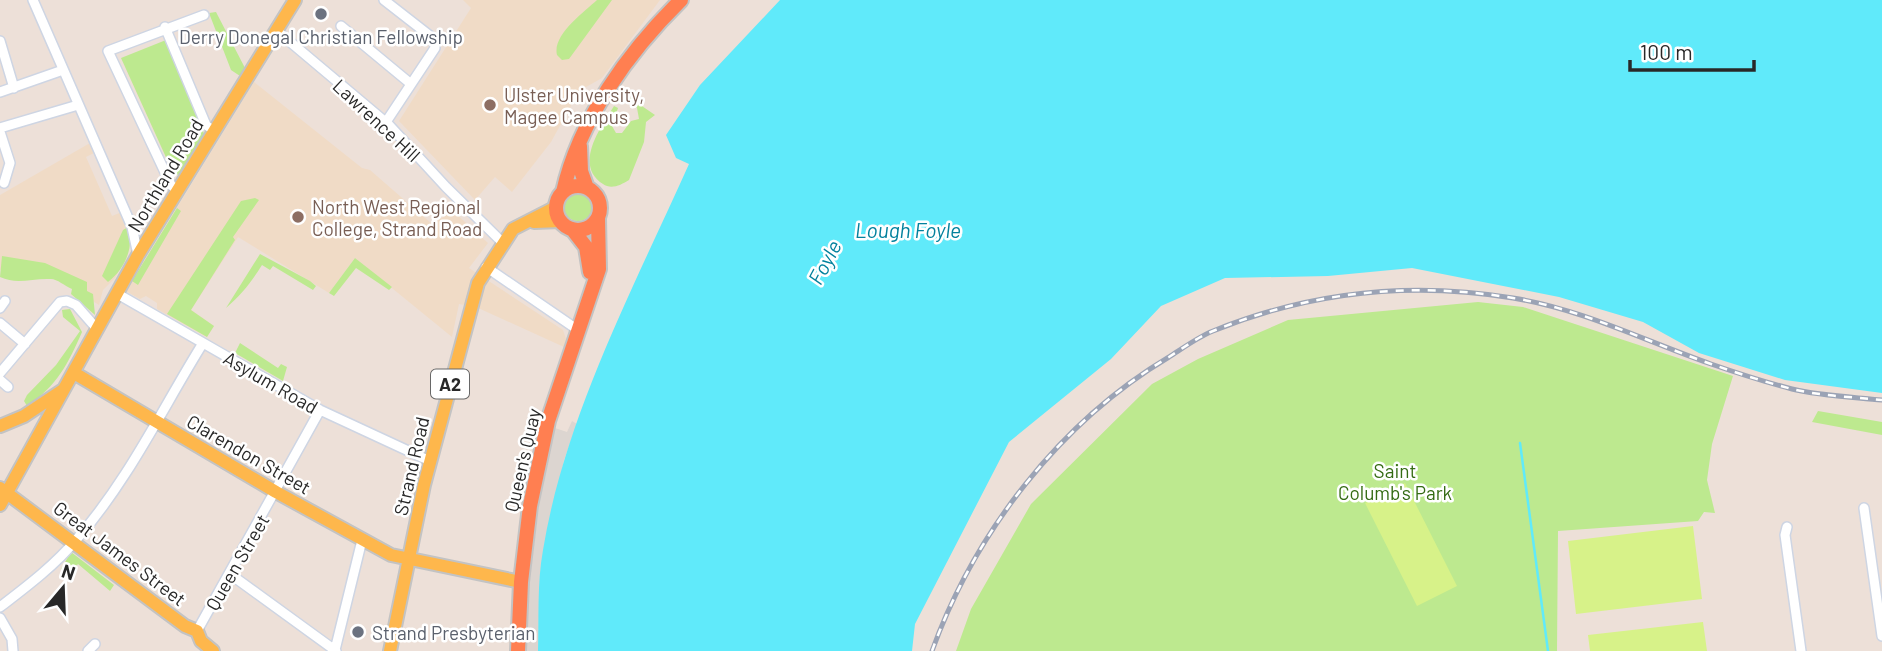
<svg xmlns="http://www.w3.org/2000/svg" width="1882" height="651" font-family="Barlow,sans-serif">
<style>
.education{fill:#f0dbc6}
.green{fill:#bde98f}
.pitch{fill:#d7f289}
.plaza{fill:#dcd5d0}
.water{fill:#60eafa}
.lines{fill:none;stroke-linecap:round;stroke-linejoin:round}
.stream{stroke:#60eafa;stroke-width:2.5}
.minor-casing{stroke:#ced5e3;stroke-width:12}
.major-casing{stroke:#c3c3c3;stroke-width:16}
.highway-casing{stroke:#c3c3c3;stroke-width:18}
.minor{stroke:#fff;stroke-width:9}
.major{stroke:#feb74c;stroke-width:12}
.highway{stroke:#ff7f51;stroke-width:14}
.rail-casing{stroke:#9ba3b5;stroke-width:5}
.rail{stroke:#fff;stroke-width:2.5;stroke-dasharray:8;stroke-linecap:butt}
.worship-dot{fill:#6b7280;stroke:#fff;stroke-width:2.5}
.education-dot{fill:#8d6e63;stroke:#fff;stroke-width:2.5}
.labels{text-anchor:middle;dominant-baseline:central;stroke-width:5;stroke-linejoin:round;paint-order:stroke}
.shield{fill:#fff;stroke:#686868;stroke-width:2}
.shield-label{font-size:18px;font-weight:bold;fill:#282828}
.worship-label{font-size:19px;fill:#5b616d;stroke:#fff}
.education-label{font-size:19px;fill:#785e54;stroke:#fff;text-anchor:start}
.street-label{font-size:19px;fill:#282828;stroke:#fff}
.park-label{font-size:19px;fill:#346b13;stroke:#fff}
.water-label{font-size:21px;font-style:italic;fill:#02819d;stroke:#fff}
</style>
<rect width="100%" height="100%" fill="#ede0d8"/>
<path class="education" d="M463 0H660L602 78 579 91 551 142 512 192 495 177 475 200 399 121 471 8Z
M254 82 362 168 370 170 432 224 453 211 488 243 469 268 563 330 566 339 564 347 476 307 459 304 452 337 355 258 329 293 238 237 191 310 214 326 207 337 157 309V303L146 296 140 299 126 291Z
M90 143 94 153 86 157 112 216 122 212 128 225V254L115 278 103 290 99 305 43 270H0V195Z"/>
<path class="green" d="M597 0H612L569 59 562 60 557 55C552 35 584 12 597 0Z
M216 12 245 68 240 76 231 70 209 13Z
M166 40 205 136 181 174 174 175 121 58Z
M623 93 655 115 646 122 644 142 629 180C621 185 611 190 603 184 573 165 601 127 614 106L618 108 612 126 616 133H622L631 121 639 119 637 108 629 101 619 100Z
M564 207a14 14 0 1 1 28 0a14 14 0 1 1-28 0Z
M255 198 259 200 233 237 235 240 191 310 214 326 207 337 167 314 241 201Z
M177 208 181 211 138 285 132 281Z
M128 227C135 247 124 270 108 282L102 276 123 230Z
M260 254 310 281 316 286 313 290 273 266 270 270 262 265C250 284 242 294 226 308Z
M2 256 45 263 87 282V291L93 294 95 315 71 294 72 289C65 286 57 279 51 279 32 278 17 285 0 277Z
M355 258 392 287 389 290 356 268 334 296 329 293Z
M1478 302 1523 307 1733 376 1712 444 1707 480 1715 513 1704 512 1698 521 1558 531 1557 651H956L971 609 1031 504 1152 384 1198 359 1288 320Z
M70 309 82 332C68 364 57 386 27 406L24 401 27 395 56 365 80 331 63 317 62 310Z
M240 343 278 368 281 364 287 367 283 381 235 353Z
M1818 411 1882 422V435L1812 422Z
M71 552 114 585 110 591 78 564 68 576 61 569Z"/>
<path class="pitch" d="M1405 483 1457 586 1417 606 1365 503Z
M1693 526 1702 599 1576 614 1568 541Z
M1703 622 1707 651H1590L1588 635Z"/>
<path class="plaza" d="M572 421 577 424 564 460 540 579 538 651H526L529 585 543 474 555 428 567 432Z"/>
<path class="water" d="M780 0H1882V393L1785 380 1699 353 1643 322 1559 297 1412 268 1328 276 1225 278 1161 306 1111 359 1009 442 915 624 912 651H538C539 618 537 583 543 550 565 416 634 287 689 164L676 158 666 135 700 85Z"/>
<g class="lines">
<path class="stream" d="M1520 443 1548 651"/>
<g class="minor-casing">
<path id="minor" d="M33 0 132 227 138 255
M384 0 434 39 435 48 386 122
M341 26 411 84
M165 27 206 125 214 131
M276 30 389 125 446 187 504 244
M0 41 14 88
M0 92 63 70
M0 128 78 105
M0 132 10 163 4 183
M178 191 171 185 108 51 204 15
M486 267 578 330
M116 293 320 410 430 461
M0 308 5 301
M0 323 25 344
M0 373 60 302 67 301 76 305 98 330
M0 380 8 387
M1864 508 1882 636
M1787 527 1785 535 1801 651
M230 574 336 651
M0 607C26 587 54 566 76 540 128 481 162 409 203 343
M0 618 12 639 13 651
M197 631 320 410
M335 650 362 540
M88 651 95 644"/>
</g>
<g class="major-casing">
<path id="major" d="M534 222 561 221
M74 373 276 492 391 555 521 582
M0 426 24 416 63 390
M0 488 185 626 197 631 201 641 213 651
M0 505 138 255 295 0
M390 651 424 485 478 283 513 229 556 207"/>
</g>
<g class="highway-casing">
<path id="highway" d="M580 146 581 171 587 188
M556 208a22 22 0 1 1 44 0a22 22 0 1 1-44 0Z
M563 192C579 120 629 51 681 0
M572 229 586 247 590 272
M518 651 521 582 530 506 548 421 599 269 598 218"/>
</g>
<use href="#minor" class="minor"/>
<use href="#major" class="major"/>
<use href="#highway" class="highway"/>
<g class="rail-casing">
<path id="rail" d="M932 651C975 532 1060 422 1169 357 1183 348 1198 337 1213 331 1309 292 1410 281 1513 298 1582 309 1645 341 1711 364 1737 373 1765 382 1792 389 1821 396 1853 397 1882 400"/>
</g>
<use href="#rail" class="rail"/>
</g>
<g class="worship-dot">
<circle cx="321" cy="14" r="7"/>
<circle cx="358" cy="632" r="7"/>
</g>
<g class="education-dot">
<circle cx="490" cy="105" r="7"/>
<circle cx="298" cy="217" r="7"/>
</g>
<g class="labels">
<rect class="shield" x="431" y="369.5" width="38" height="29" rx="5"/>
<g class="shield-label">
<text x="450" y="384">A2</text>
</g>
<g class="worship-label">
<text x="321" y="36">Derry Donegal Christian Fellowship</text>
<text x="372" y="632" text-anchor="start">Strand Presbyterian</text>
</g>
<g class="education-label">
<text x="504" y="94">Ulster University,<tspan x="504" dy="22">Magee Campus</tspan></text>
<text x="312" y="206">North West Regional<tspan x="312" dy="22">College, Strand Road</tspan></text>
</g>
<g class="street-label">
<text transform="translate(377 120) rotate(43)">Lawrence Hill</text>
<text transform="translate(165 175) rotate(-59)">Northland Road</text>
<text transform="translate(271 382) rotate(30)">Asylum Road</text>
<text transform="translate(249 454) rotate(30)">Clarendon Street</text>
<text transform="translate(522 460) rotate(-77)">Queen's Quay</text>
<text transform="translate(411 466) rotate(-77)">Strand Road</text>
<text transform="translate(120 553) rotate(37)">Great James Street</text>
<text transform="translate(237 562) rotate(-60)">Queen Street</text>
</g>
<g class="park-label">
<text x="1395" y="470">Saint<tspan x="1395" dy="22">Columb's Park</tspan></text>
</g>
<g class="water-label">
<text x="908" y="229">Lough Foyle</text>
<text transform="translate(824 262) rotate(-62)">Foyle</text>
</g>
</g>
<g transform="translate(63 588) rotate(19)" stroke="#ffffff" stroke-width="5" paint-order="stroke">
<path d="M0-5L12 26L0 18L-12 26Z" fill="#282828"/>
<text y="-10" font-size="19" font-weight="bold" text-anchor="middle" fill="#282828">N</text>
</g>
<path d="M1630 60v10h124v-10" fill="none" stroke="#282828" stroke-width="3.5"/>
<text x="1640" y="60" font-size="21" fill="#282828" stroke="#ffffff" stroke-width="5" paint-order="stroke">100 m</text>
</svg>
